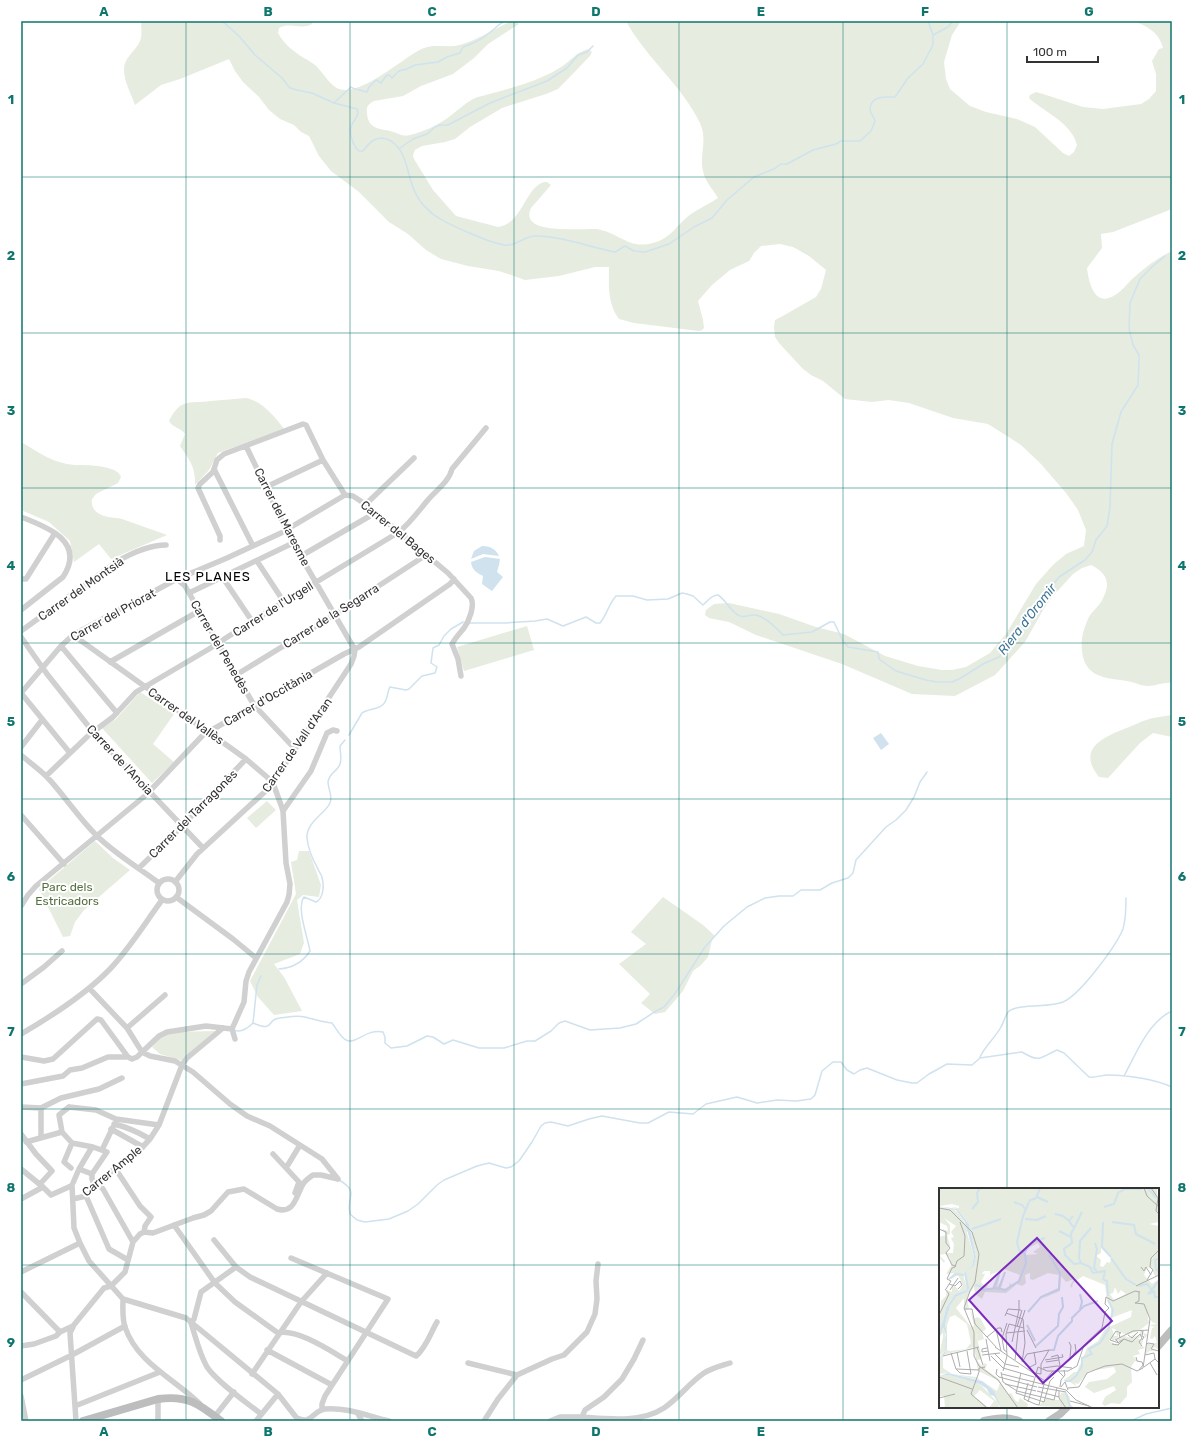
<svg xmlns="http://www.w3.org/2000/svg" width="1193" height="1442" font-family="Rubik,sans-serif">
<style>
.green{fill:#e6ecdf}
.water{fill:#cfe2ee}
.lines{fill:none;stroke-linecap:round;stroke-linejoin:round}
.stream{stroke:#cfe2ee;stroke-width:1.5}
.street{stroke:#d0d0d0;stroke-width:5.5}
.secondary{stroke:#bdbdbd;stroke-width:8}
.grid{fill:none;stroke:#0f766e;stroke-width:1;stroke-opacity:0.55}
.labels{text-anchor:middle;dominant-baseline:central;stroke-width:4;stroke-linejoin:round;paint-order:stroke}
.street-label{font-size:12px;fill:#333;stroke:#fff}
.park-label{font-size:12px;fill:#56703f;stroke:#fff}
.neighbourhood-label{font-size:13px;letter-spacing:1px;fill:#000;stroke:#fff}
.water-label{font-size:13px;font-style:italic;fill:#3f7597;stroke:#fff}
.inset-river{fill:none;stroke:#cfe2ee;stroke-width:2}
.inset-road{fill:none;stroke:#adadad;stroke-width:1}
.view{fill:#7b2cbf;fill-opacity:0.15;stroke:#7b2cbf;stroke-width:2}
.inset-edge{fill:none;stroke:#333;stroke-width:2}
.neatline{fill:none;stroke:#0f766e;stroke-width:1.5}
.grid-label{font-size:13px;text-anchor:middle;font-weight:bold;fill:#0f766e}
</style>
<rect width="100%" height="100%" fill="#fff"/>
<path class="green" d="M141 21H313L312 24C302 30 289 22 279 28L278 33C284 44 294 52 304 58 308 60 311 62 315 65 322 71 327 81 335 87 357 102 405 55 424 48 436 44 449 48 460 45 478 40 494 29 510 22L515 21 519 24 488 44 474 58 453 74 421 86 403 96 374 101C368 104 366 107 367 113 368 131 382 128 393 132 400 134 403 137 410 135 423 132 438 125 449 117 457 111 464 104 473 99 479 96 487 95 493 93 510 88 527 84 542 77 549 74 555 71 561 67 573 59 574 54 588 49L592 52 590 56 558 89 546 94 502 108 470 127 455 139 445 142 422 146 415 150 413 155 414 159 433 190 456 216 498 227C523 225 526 182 547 182L551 185 531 208C518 236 583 228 596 229 619 232 628 250 653 243 671 239 678 223 691 214 700 208 709 204 718 198 713 189 705 182 703 171 699 154 708 141 700 123 681 84 646 58 626 21H961L952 35 944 62 946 79 950 89 970 106 986 112 1017 119 1035 127 1063 153 1069 156 1074 152 1077 145C1072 124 1047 113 1031 100L1029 98 1030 95 1036 92 1043 94 1083 107 1103 109 1141 104 1149 99 1156 91V74L1152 61 1159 49 1163 48C1159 32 1147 26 1133 21H1172V209L1113 232 1101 234 1102 248 1087 268C1089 284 1095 308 1115 295 1122 291 1126 285 1131 280 1143 269 1157 258 1172 251V683C1164 682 1156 686 1148 686 1141 686 1137 683 1131 682 1120 679 1108 680 1098 675 1090 672 1085 665 1083 657 1080 642 1082 633 1088 619 1091 612 1097 608 1101 602 1111 585 1109 574 1091 565L1082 568 1073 574 1053 596 1043 610 1025 642 995 675 955 696 912 694 842 664 756 635 729 622 709 618 705 615 706 610 714 604 729 603 779 614 816 627 844 634 885 656 918 666 942 670H952L966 667 990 653 1006 634 1036 584 1053 565 1066 554 1084 546 1086 530 1078 510 1066 493 1041 464 1021 445 988 424 953 418 909 403 889 400 872 402 845 399 823 381 811 375 803 369 779 343 775 337 774 327 775 320 781 317 816 297 821 289 826 270 809 256 793 247 780 244 761 246 754 253 749 261 730 270 712 285 698 301 703 320 704 328 702 330 699 331 634 323 619 319C607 303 609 285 609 267H595L559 276 525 280 499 271 468 266 441 259 426 250 408 234 389 222 359 192 331 171 319 156 309 136 301 132 294 125 280 119 269 110 259 97 243 82 235 71 229 59 180 79 161 85 135 105C131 93 124 82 124 69 124 58 135 51 139 43 143 36 141 28 141 21Z
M246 398C262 401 275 417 284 429L218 453 209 470 195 485C196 468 189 459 180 446L185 434C181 428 173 428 169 421 181 397 190 404 211 401 223 400 235 399 246 398Z
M21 442C40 453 52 463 75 465 86 465 118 465 121 477L118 483 96 494 92 499C91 504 93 510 98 513 104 518 114 517 122 519 137 524 152 530 167 535L111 559 99 544 74 562 70 541 49 522 21 510Z
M527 626 534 650 464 671 457 647Z
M140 692 174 714 153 744 174 762 152 783 102 728 116 719Z
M1172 715V737L1153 733 1140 743 1108 778 1099 777C1077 750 1101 738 1124 729 1133 726 1143 720 1153 718 1159 717 1166 716 1172 715Z
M267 801 276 810 256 828 247 818Z
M95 841 113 858 130 870 84 910 75 922 70 936 63 937 39 889Z
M299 851H309L321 885 319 897 303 895 297 900 304 943 300 954 274 964 284 977 302 1011 274 1015 258 997 250 981 296 894 291 862 297 860Z
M663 897 703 925 715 936 712 940 708 957 701 965 693 971 683 991 665 1012 655 1014 641 1003 650 994 619 964 646 944 631 932Z
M217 1031 183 1061 160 1054 152 1047 157 1041 167 1032Z"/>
<path class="water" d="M482 546C490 546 496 549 499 556L483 554 471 559 474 551Z
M485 557 500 559 499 565 497 572 503 577 492 591 482 584 483 576C477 573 472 570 471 562Z
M881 733 889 744 881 750 873 738Z"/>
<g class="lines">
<path class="stream" d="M222 21 239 36 255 55 282 78 290 88 297 90 312 93 334 103 357 109C360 117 353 119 351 127 349 134 353 146 359 151H363C366 147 369 143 374 140 379 137 386 138 391 141 409 153 406 176 416 194 420 203 427 209 434 215 445 223 497 247 509 245 518 244 526 236 535 236 562 236 589 247 615 252L625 246 634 251 645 252 669 244 694 227 712 218 727 200 754 177 774 169 781 164H787L813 150 836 144 841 141H860L871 131 875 121C874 117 870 113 870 109 871 95 886 97 895 97L908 78 923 64 933 45V35L928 21
M933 35 948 27 953 21
M334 103 351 87C355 90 362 90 367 92L369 87 376 80 381 83 386 76 389 75 392 78 399 71 407 69 415 65 438 62 447 57 460 53 463 47C472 44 481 40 489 33 495 29 498 24 505 21
M400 148 413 139 427 134 435 127 440 125H448L490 103 547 81 567 68 578 55 587 52 593 46
M470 623H505L535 621 547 619 563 626 586 617 596 623H600C607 615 608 605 616 596H633L647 600 668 599 682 593 687 594 693 596 703 605C707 602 712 594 718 595 723 597 731 611 738 615 744 619 749 614 756 615 767 618 775 627 783 635L812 632 830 622H834L843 641 848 647 878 652 879 659 896 671 926 680 937 682H952L961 678 983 664 999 657 1017 635 1036 607 1059 577 1085 560 1092 552 1096 540 1107 526 1110 507 1112 444 1121 412 1138 385 1139 361V355L1133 345 1129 328 1130 303 1140 279 1153 266 1165 256
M349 735 362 713C369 708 381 710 385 702 388 698 387 692 390 687L406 690 409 689 422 676 435 673 437 667 431 663 433 648 439 645 444 636 451 629 463 622
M279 969C292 968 303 962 310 951 308 938 296 908 304 897L316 902C324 898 324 885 322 877 321 874 318 870 317 867 312 858 308 848 307 838 306 822 326 813 330 803 333 796 328 789 328 782 329 773 338 771 340 764 342 759 340 752 340 746L345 740
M253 1023C276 1033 265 1019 280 1018 288 1017 297 1015 305 1017 314 1019 322 1022 332 1023 336 1028 341 1038 346 1040 356 1045 367 1028 383 1032L385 1037V1043L391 1048 407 1046 427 1036 433 1037 444 1044 453 1040 479 1048H504L527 1041H535L551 1031 559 1023 565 1021 590 1030 620 1028 636 1024 656 1011 664 1007 674 995 705 947 724 926 747 907 765 898 779 896H793L801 890H820L832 883 848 878 853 873 856 860 886 827 896 820 906 810 914 797 920 782 927 772
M234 1030C241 1033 248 1028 253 1023L257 985 261 976
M980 1057C985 1046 995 1038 1001 1027 1004 1022 1005 1015 1009 1011 1021 1003 1049 1008 1063 1002 1080 995 1116 946 1123 929 1126 919 1126 908 1126 898
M1124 1076C1136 1054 1148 1022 1172 1011
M339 1180C360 1192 346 1196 350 1214L357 1220 365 1222 389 1219 408 1211 418 1204 437 1185 444 1180 477 1166 489 1163 506 1168 511 1167 519 1161 532 1142 541 1126 545 1123 551 1122 568 1126 589 1119 602 1116 640 1123H648L669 1112 693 1114 706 1104 737 1097 757 1103 777 1100 796 1101 811 1099 815 1095 822 1071 833 1062H841L847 1070 854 1074 860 1070 867 1068 897 1080 912 1083H917L929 1074 947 1064 972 1065 980 1058 1022 1052C1040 1063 1039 1058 1057 1050L1064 1053 1089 1077C1096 1078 1101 1075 1108 1075 1127 1075 1154 1079 1172 1087
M1131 1421 1146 1414 1172 1408"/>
<path class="street" d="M246 446 293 543 355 650
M214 469 253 546
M266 487 323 460
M365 505 414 458
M21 517C48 527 86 542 63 577L21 610
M220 540V536L198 488 200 484 213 472 217 460 224 454 303 424 306 425 323 460 345 495 353 496 362 502 399 532 448 573 471 598C475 606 469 621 464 628 460 633 455 638 452 644L458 659 461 676
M301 556 375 513
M257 561 284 602
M223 578 252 621
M21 579H26L55 533
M178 580 185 586 189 593 254 705 295 749
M189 593 293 543
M21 631 118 561C132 553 150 545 166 545
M73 635 246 759 267 777 273 783 281 805 283 811 286 863 290 884 289 895 287 902 249 972 246 981 244 1002 232 1029 235 1039
M21 637 47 674 93 732 203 848
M61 646 117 713
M110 662 199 611
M236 675 334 615 426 555
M21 693 61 646 73 635 175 580 227 558 281 533 345 495
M21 693 70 753
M21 747 42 720
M21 755C29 762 39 769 47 777 64 795 78 817 96 835 115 854 138 867 159 883
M46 776 89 735 113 717 136 692 209 649 252 621 399 532C410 523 418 512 427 501 435 491 449 482 452 469L486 428
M283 811 311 771 327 733 333 730 337 731
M21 815 64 864
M139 868 178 830 246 759
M157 890a11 11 0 1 1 22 0a11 11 0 1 1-22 0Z
M175 882 197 854 270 787 351 664 354 656 355 650
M176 897 233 939 256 958
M21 906 28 895 36 886 146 795 203 735 344 654 359 647 450 584 454 579
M21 984 44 967 62 951
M89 988 127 1028 142 1052 150 1056 175 1061 193 1072 230 1104 247 1116 270 1126 322 1159 338 1179
M127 1028 165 995
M21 1034C52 1016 85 995 110 969 130 948 145 923 162 900
M21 1057 44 1061 53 1059 97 1019 101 1020 128 1057 132 1059 137 1057 159 1036 167 1032 206 1026 232 1029
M21 1084 63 1076 70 1070 82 1068 108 1057H128
M21 1107 41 1108 61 1098 99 1089 122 1078
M69 1107 96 1110 116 1119 159 1125
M69 1107 59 1115 62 1132 72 1143
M114 1124C127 1127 138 1132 150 1139
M111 1129 143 1147
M21 1134 36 1154 52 1171 40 1184
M41 1137V1108
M26 1142 62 1132
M72 1143 93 1147 107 1152 92 1174V1179L95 1187
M102 1150 113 1127
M273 1154 299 1182 295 1193
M71 1168 64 1162 72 1143
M115 1168 140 1206 151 1217 145 1226 144 1232
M286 1168 300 1145
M21 1169 43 1187 51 1195 71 1186
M79 1169 92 1174
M73 1183 79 1169 92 1147
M98 1184 103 1189 133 1242
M72 1185 74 1228 80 1243 89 1261 123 1299C123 1308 122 1318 125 1327 137 1363 175 1379 200 1404
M86 1196 109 1249 128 1260
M21 1199 43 1187
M73 1199 86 1196 115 1168 135 1155 150 1139 159 1125 182 1065 187 1058 223 1028
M174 1225 215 1283 235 1302 278 1333C297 1328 332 1352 348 1361
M214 1240 236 1267 250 1277 416 1356C426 1348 431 1332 437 1322
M291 1258 388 1299 325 1396 322 1404V1410
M21 1272 80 1243
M21 1292 60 1332
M123 1299 186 1318 278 1394 299 1421
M191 1323C196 1338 199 1353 207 1367 217 1382 246 1402 261 1414
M191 1323 194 1319 201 1292 236 1267
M73 1327 70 1333 76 1421
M21 1346 34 1344 56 1336 60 1332 73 1326 104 1288 111 1286 125 1272 133 1242 140 1234 144 1232 153 1233 193 1218 204 1215 211 1211 228 1192 244 1189 277 1209C294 1214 296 1197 302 1186 304 1181 309 1178 313 1175H321L338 1179
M267 1350 332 1385
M468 1363 517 1375
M252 1374 301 1302 327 1273
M21 1380 72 1355 125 1326
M21 1396 26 1421
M75 1406 160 1372
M358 1414 362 1421
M582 1417C609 1419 641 1423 664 1408 679 1398 689 1383 704 1373 712 1368 721 1366 730 1363
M297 1418C312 1425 312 1411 325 1409 346 1407 368 1416 389 1421
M215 1419V1416L234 1392
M158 1421V1399
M256 1421 278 1394
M484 1421 498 1399 517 1375 552 1359 564 1355 587 1332 595 1314 597 1299 596 1281 598 1264
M550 1421 560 1417H582L585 1410 604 1397 622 1379 634 1359 643 1340"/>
<path class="secondary" d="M1158 1346 1172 1330
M83 1421 158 1399C188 1395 199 1404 221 1421
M984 1421C997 1418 1006 1417 1019 1421
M1049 1421 1060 1414 1067 1407"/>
</g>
<path class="grid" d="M186 21V1421M350 21V1421M514 21V1421M679 21V1421M843 21V1421M1007 21V1189M21 177H1172M21 333H1172M21 488H1172M21 643H1172M21 799H1172M21 954H1172M21 1109H1172M21 1265H940M1158 1265H1172M1007 1407V1421"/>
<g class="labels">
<g class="street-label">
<text transform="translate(282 517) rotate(63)">Carrer del Maresme</text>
<text transform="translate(398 532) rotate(39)">Carrer del Bages</text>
<text transform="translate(81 589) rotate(-35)">Carrer del Montsià</text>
<text transform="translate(273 609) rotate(-32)">Carrer de l'Urgell</text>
<text transform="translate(113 615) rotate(-29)">Carrer del Priorat</text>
<text transform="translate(331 616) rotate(-32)">Carrer de la Segarra</text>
<text transform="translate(220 647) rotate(60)">Carrer del Penedès</text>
<text transform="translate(268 698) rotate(-30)">Carrer d'Occitània</text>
<text transform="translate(186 716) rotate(35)">Carrer del Vallès</text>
<text transform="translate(297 745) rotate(-55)">Carrer de Vall d'Aran</text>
<text transform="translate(120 760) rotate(47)">Carrer de l'Anoia</text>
<text transform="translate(193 814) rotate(-45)">Carrer del Tarragonès</text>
<text transform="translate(112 1171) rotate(-39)">Carrer Ample</text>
</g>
<g class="park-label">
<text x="67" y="887">Parc dels<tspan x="67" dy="14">Estricadors</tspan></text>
</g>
<g class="neighbourhood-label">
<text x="208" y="576">LES PLANES</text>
</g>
<g class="water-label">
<text transform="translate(1027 619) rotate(-52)">Riera d'Oromir</text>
</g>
</g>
<g transform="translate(939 1188)">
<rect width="220" height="220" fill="#fff"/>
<path d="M0 0H218L220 34 210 36 220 38V87L216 88 213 81 208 79 205 87 213 96 220 91V162L216 159 213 161 214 157 211 162 218 163H210L206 167 208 156 218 155 216 148 213 151 211 150 213 140 216 139 210 137 218 136 213 134 208 124 210 135 201 142 188 147 173 140 175 148H178L177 144 179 143V149L174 153 172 150 170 153 178 157 181 154 177 152 185 148 192 150V148L199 144 194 149 201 147V143L209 147 206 150 204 145 199 151 204 152 203 156H200L206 160 199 162 201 166 194 168 199 174 196 173 192 179 193 194 188 199V208L181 216 172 215 166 218 163 216 166 209 177 202 175 198 155 205 146 199 150 194 168 191 177 184 175 179 150 183 139 196 136 195 137 198 131 194 124 193 135 184H138L148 160 159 153 166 141 192 129 193 122 172 130V120L168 111 166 97 144 88 134 95 133 100 131 98 135 91 127 94 122 88 121 103 102 111 119 101 120 87 109 85 94 92 91 91V85L86 87 87 95 83 98 78 96 67 105 46 104 43 111 36 106 35 99 28 109 30 121 25 122V110L17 120 32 139 35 138 43 171 38 172 39 174 43 178 46 175 48 177 46 181 60 191 69 206 72 205 76 212 79 214 81 210 89 216 88 220H62L58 214 61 220H6L5 208H1L0 203V188L10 187 41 196 58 214 55 203 41 192 9 185 0 186V170L6 166 7 161 6 137 11 118 17 109 28 104 27 84 35 78 37 69 30 36 18 21 12 19 20 20V18L13 16 0 18ZM99 55 101 59 94 64 99 66 87 67 86 62ZM162 60 172 70 171 75 168 74 164 79 161 78 162 72 157 68 162 65ZM65 81 81 87 79 93 72 97 71 94 70 99 67 101 62 100 67 84 58 100 61 87 54 100H48L49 97 45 98 42 94 46 86H43L45 83H51V87ZM176 99 179 106 182 102 187 106 175 112 171 106 174 105ZM16 127 28 136 32 155 27 161 11 163 8 162V137L11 129ZM35 159 39 183 58 192 61 195 58 203 37 189 13 186 4 180V167ZM41 202 55 213 50 220 35 208ZM0 19 14 21 19 25 29 39 28 45 35 68 33 78 24 86 28 102 16 106 7 120 3 137 7 146 6 163 0 168 4 149V145L0 148 2 113 7 108 8 102 13 104V99H17L20 103 24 97 19 87 12 91H10L15 85 7 86 12 78 11 70 6 66 0 67 6 73 5 75 0 69V49L7 47 3 41 9 43 8 38 0 34ZM5 30 17 38 12 44 15 49 12 50 15 56 14 65H8L11 57 8 47 11 46V37ZM31 122 35 131 38 129 42 131 47 141 43 144 45 151 39 153ZM127 204 131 210V218L136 220 99 218 107 211 120 212 122 205Z" fill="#e6ecdf" fill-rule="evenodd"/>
<path d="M0 18 18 21 30 36 37 69 35 78 27 84 30 100 28 104 17 109 11 118 6 137 8 148 7 161 6 166 0 170 6 163 7 146 3 137 7 120 16 106 28 102 25 85 33 78 35 68 26 34 17 22ZM9 185 43 193 55 203 62 220 55 208 51 207 48 201 41 196 10 187 0 188Z" fill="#cfe2ee"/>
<path class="inset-river" d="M209 0 217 10M98 9 109 14M90 13 97 10 101 0M75 14 83 17 87 22M165 19 175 16 179 5 186 1H203M33 21 39 14 38 5 41 0M143 24 132 46 133 55 125 61 126 67 135 76 142 75 151 79 154 85 166 83 164 92M116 26 124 28 130 33M134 28 130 33 135 40M86 31 98 32 107 28M164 34 163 59 172 69M173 34 195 37 197 46 216 56M33 41 62 31M120 43 132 49M156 55 158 61 155 80 159 85M85 65 93 54 106 50M172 70 187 91 197 97M220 71 216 72 217 81 220 84M142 75 140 70 141 53 152 40M10 91 17 86 25 87M165 92 168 93 169 108M220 93 209 106 215 103 216 109H220M36 97 41 98 44 102 56 100 66 102 80 93 87 75 86 66 80 62 78 54 84 28 90 14M200 98 208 96 212 101M60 100 66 84M54 101 61 84M141 121 143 114 141 106M89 124 102 109 120 101 121 85 110 67M88 137 96 153M0 149 4 135M97 158 119 138 120 126 124 119 123 109M110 162H115L119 148 133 133V130L145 118 159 113M126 193H131L137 188 143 178V170L153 166 150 161 161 155 169 142 174 122 169 112M127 205 131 218 134 220"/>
<path class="inset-road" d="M205 0 208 8 220 19M212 0 219 10 217 23 220 26M0 20 11 22 33 44M0 41 7 44V55L11 60 7 65 13 77 17 78M202 79 205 83 207 79 212 87M208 92 214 82 211 79 212 70 220 62M10 96 16 98 21 93 23 97 19 101M197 98 220 87M7 101 12 93 8 91 13 80 16 79 18 73 25 68 26 48 21 34M11 102 19 90M31 103 25 120 35 144V168M31 103 36 94 40 66 33 44M200 104V113L196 115 205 116 211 131 204 180M25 121H33L36 136 57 159M67 125 84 131M0 127 10 106 6 101M66 128 69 121 82 122M68 135 63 150 65 162 68 164M78 139 83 122M57 141 62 163M88 142 97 160M202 143H204L203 148 205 149 203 152M67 145 86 143M189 147 193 150 199 144M48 149 59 140H62L63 144M47 151 51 173M185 151 193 154 201 146 203 150 200 154 203 158M176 152 194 143 210 142M177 152 180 155 171 152 177 143 182 145H180L181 150M73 154 80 122V112M130 154 132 158 131 170M173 156 179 157 185 151 180 154M207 157 209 155 215 156 212 161 220 163M38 159 44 177M56 159 106 193M48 160 43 161V164L49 163M18 164 21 179M12 165 17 181 40 182M55 165 66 176 80 179M43 167 61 165M206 167 215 165 216 171M4 168 40 159M35 168 40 178 59 192 79 220M52 168 64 180 95 189M112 169 119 167 121 178M197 169 198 173 203 174 204 177 200 182M132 170 137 163 136 156M76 172 79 144 86 122M106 172 124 169 123 166M84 173 88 166 110 162 102 176V186L96 185M83 174 86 155 84 131M107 174 120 172M211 175 218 187M46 179 40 180V184L32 206 48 220M205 179 216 171 220 175M89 180 97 176 95 164M104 180 118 178 133 180M17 181 21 185 32 186 28 163M58 181 57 186 60 189 98 199M64 183 68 168 67 146 70 136 85 140M62 184 64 194 78 203 115 212 118 200M82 185 77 205 105 214 111 193 115 189M63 186 127 202 137 212 154 220M114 187 118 182 125 189M0 189 33 201M89 195 85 211 96 216M66 196 97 203M99 199 127 204M121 199 122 192 126 187 125 182M122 199 126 194 129 202M129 200 140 199 148 185 166 178 183 176 198 183 204 180M98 203 120 209M120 203V210L127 220M0 210 16 206M131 213 150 218M89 214 99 179 108 183H129L138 178 145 157 163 140 166 124 170 120 166 116 167 109 174 113 196 103 201 104M96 216 100 217 106 192 114 183"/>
<path class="view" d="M98 50 173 133 104 195 30 112Z"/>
<rect width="220" height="220" class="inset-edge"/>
</g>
<rect width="1193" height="1442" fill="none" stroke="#ffffff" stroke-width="44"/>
<path d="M1027 56v6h71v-6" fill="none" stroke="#333333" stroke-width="2"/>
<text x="1033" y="56" font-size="12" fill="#333333" stroke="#ffffff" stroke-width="3" paint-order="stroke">100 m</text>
<rect x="22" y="22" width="1149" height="1398" class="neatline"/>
<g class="grid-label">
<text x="104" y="16">A</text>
<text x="268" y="16">B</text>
<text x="432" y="16">C</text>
<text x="596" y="16">D</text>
<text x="761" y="16">E</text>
<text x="925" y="16">F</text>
<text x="1089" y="16">G</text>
<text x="11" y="104">1</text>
<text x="1182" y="104">1</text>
<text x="11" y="260">2</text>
<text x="1182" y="260">2</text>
<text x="11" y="415">3</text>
<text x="1182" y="415">3</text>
<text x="11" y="570">4</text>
<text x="1182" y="570">4</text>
<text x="11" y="726">5</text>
<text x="1182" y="726">5</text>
<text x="11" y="881">6</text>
<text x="1182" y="881">6</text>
<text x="11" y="1036">7</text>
<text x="1182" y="1036">7</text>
<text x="11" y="1192">8</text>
<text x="1182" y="1192">8</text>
<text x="11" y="1347">9</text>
<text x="1182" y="1347">9</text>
<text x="104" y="1436">A</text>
<text x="268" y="1436">B</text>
<text x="432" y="1436">C</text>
<text x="596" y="1436">D</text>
<text x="761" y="1436">E</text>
<text x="925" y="1436">F</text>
<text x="1089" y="1436">G</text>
</g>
</svg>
